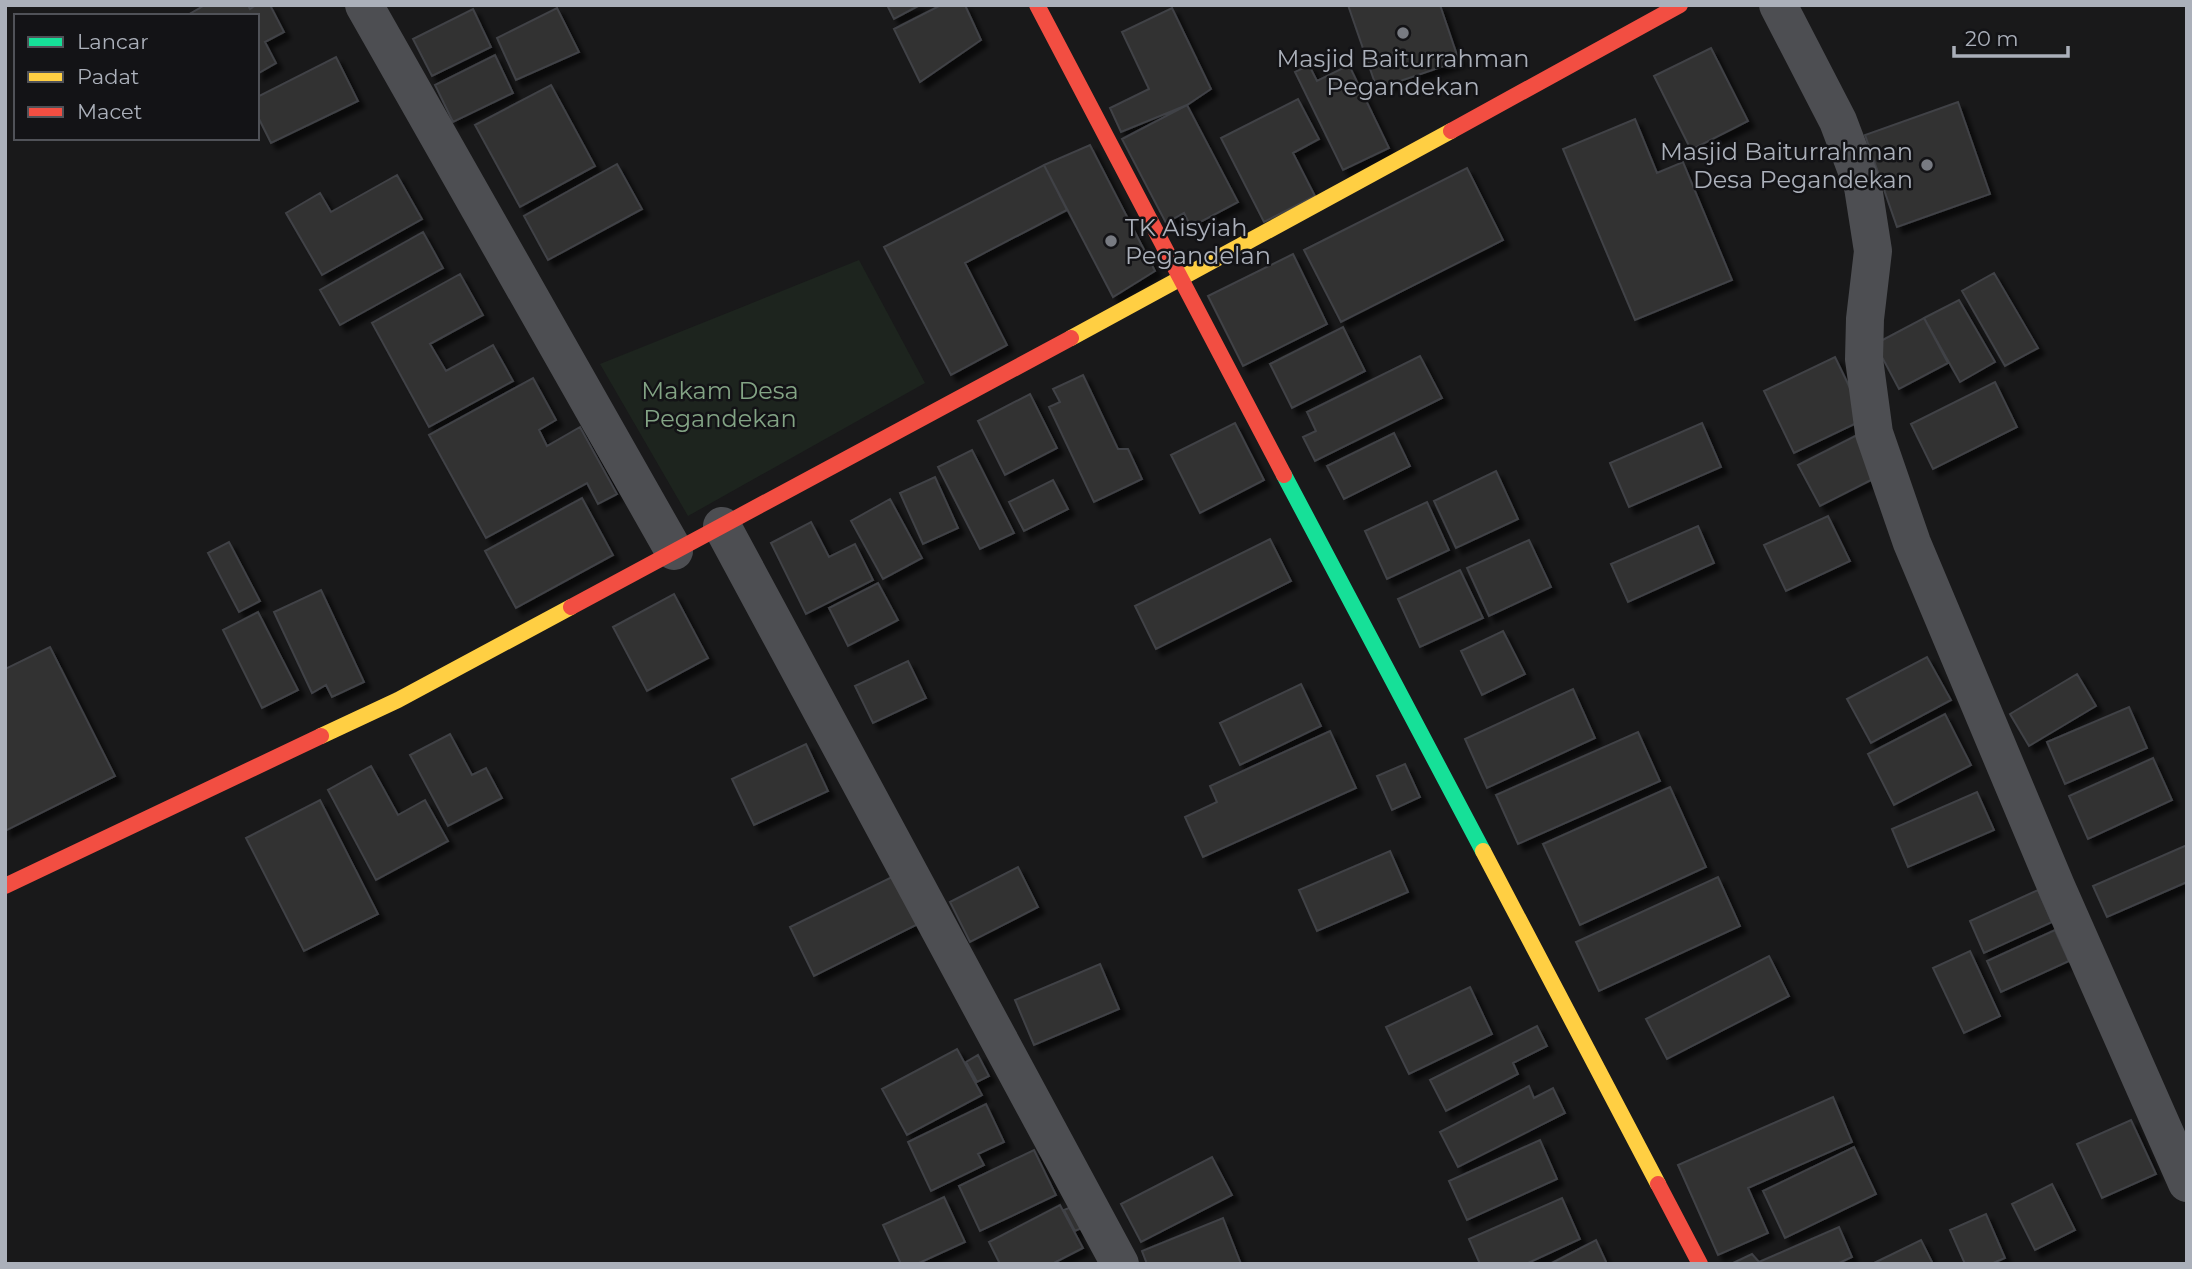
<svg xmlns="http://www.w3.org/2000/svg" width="2192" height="1269" font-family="Montserrat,sans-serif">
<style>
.green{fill:#1d241e}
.building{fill:#323233;stroke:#414246;stroke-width:2;filter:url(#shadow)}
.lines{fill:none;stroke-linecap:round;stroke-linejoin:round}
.street{stroke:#4d4e52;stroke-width:38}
.fast{stroke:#16e098;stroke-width:16}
.slow{stroke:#ffcf43;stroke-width:16}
.jam{stroke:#f24e42;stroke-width:16}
.poi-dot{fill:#787b82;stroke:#131316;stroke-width:2.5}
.labels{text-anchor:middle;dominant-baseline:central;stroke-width:5;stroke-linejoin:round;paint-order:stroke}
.poi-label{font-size:24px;fill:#abb0ba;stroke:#131316}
.park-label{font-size:24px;fill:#83a485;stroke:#131316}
</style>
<defs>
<filter id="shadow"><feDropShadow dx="6" dy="6" stdDeviation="2" flood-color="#0009"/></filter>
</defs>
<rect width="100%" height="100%" fill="#19191a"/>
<path class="green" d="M859 260 925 383 688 516 600 364Z"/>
<path class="building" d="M205 5H248L250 9 256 5H270L284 32 265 42 276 63 257 74V16H186Z
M887 5H920L894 19Z
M941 5H965L981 40 920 82 894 29Z
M1348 5H1440L1459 61 1377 89Z
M557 8 579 52 516 80 497 38Z
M1172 8 1211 89 1187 105 1121 132 1110 108 1149 89 1122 32Z
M473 9 491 47 432 76 413 39Z
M1711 48 1748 121 1691 150 1654 76Z
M495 55 513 93 453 122 435 85Z
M336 57 358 101 271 143 257 115V97Z
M1309 65 1317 81 1349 65 1389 148 1343 170 1295 72Z
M551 85 595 166 520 207 475 125Z
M1298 99 1319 139 1293 153 1315 196 1264 222 1221 138Z
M1958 102 1990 194 1897 227 1865 135Z
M1187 105 1238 202 1191 227 1184 213 1166 223 1122 139Z
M1635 119 1657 173 1683 162 1732 280 1635 320 1563 149Z
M1090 145 1155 271 1113 297 1044 165Z
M617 164 642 209 548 260 524 216Z
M1044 165 1067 210 965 263 1007 345 951 375 884 247Z
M1467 168 1503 240 1341 322 1304 250Z
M397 175 422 219 322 275 286 213 320 193 331 212Z
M423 232 443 268 340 325 320 290Z
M1293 254 1327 324 1243 366 1208 296Z
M1994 273 2038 348 2005 366 1962 291Z
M460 274 483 315 430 344 446 371 493 345 513 381 429 427 372 323Z
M1959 300 1995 362 1960 382 1924 318Z
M1924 318 1948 363 1899 389 1875 344Z
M1343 327 1365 371 1292 408 1270 364Z
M1420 356 1442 398 1315 461 1303 437 1316 431 1307 412Z
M1835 357 1865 419 1794 453 1764 391Z
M1083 375 1118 449H1128L1142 479 1094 502 1049 407 1060 402 1053 389Z
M533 378 556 420 539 430 547 446 580 427 617 494 598 504 587 483 486 538 429 435Z
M1995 382 2017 427 1933 469 1911 424Z
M1030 394 1057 448 1005 475 978 421Z
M1235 423 1264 480 1200 513 1171 455Z
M1702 423 1721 467 1629 507 1610 463Z
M1394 433 1410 466 1344 499 1327 466Z
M1857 435 1879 476 1820 506 1798 465Z
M972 450 1014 533 980 549 938 467Z
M1496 471 1518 519 1456 548 1434 501Z
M935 477 958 528 923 544 900 493Z
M1053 480 1068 509 1024 531 1009 502Z
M582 498 613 555 516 608 485 551Z
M890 499 922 558 883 579 851 521Z
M1427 502 1449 550 1387 579 1365 531Z
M1828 516 1850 561 1786 591 1764 545Z
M811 522 829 557 855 544 873 580 806 614 771 543Z
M1698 526 1714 563 1628 602 1611 564Z
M1270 539 1291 581 1156 649 1135 606Z
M1529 540 1551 587 1489 616 1467 568Z
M229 542 260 601 239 612 208 553Z
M1460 570 1483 618 1420 647 1398 599Z
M878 583 898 620 848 646 829 608Z
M321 590 364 682 332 697 326 685 312 693 274 612Z
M674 594 708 658 647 691 613 627Z
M258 612 298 690 262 708 223 630Z
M1503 631 1525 674 1482 695 1461 651Z
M50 647 115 776 5 831V669Z
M1927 657 1951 700 1871 743 1847 699Z
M908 661 926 698 873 723 855 686Z
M2077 674 2096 706 2029 746 2010 714Z
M1301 684 1321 726 1240 765 1220 723Z
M1573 689 1595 738 1487 788 1465 739Z
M2129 707 2147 748 2065 784 2047 742Z
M1945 714 1971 765 1894 805 1868 754Z
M1330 731 1356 788 1203 857 1185 817 1217 802 1210 786Z
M1638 732 1660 781 1518 844 1496 795Z
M450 734 472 775 486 768 502 798 448 826 410 755Z
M806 744 828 791 754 825 732 779Z
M2153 758 2172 800 2088 839 2069 796Z
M1405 764 1420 797 1392 810 1377 776Z
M371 766 398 815 425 800 448 841 376 880 328 790Z
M1670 787 1706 867 1580 925 1543 844Z
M1977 792 1994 830 1908 867 1892 829Z
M320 800 378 914 304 951 246 838Z
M2187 845V882L2107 917 2093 886Z
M1390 851 1408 892 1317 931 1299 890Z
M1018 867 1038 907 970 942 950 902Z
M896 875 920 923 814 976 790 927Z
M1718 877 1740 926 1599 991 1576 942Z
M2038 890 2052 922 1984 953 1970 921Z
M2055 930 2069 961 2001 992 1987 961Z
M1970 951 2000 1016 1964 1033 1933 968Z
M1769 956 1789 996 1667 1059 1646 1019Z
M1100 964 1119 1009 1034 1045 1015 1000Z
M1470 987 1492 1034 1409 1074 1386 1027Z
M1537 1026 1547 1046 1513 1063 1518 1074 1446 1111 1430 1080Z
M957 1049 982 1095 907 1135 882 1089Z
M978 1055 989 1076 977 1082 966 1062Z
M1529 1086 1534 1098 1553 1088 1565 1113 1458 1167 1440 1132Z
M1833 1097 1852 1142 1748 1188 1768 1233 1718 1255 1678 1165Z
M986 1104 1004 1142 978 1154 984 1165 931 1191 908 1142Z
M2131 1120 2156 1174 2102 1198 2077 1144Z
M1540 1140 1557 1179 1467 1220 1449 1181Z
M1854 1147 1876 1194 1785 1238 1763 1191Z
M1034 1150 1056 1195 980 1231 959 1186Z
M1212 1157 1232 1195 1141 1242 1121 1204Z
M2052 1184 2075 1230 2035 1250 2012 1204Z
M944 1197 965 1242 917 1264H901L883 1225Z
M1562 1198 1580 1239 1526 1264H1480L1469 1239Z
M1060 1205 1083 1248 1052 1264H1000L989 1242Z
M1076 1205 1086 1226 1075 1231 1064 1210Z
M1986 1214 2005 1258 1991 1264H1965L1950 1230Z
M1223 1218 1241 1264H1147L1142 1251Z
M1839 1227 1852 1257 1837 1264H1731L1752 1254 1759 1262Z
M1596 1240 1607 1264H1550Z
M1921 1240 1933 1264H1872Z"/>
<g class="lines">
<path class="street" d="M364 5 674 551
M1778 5 1838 121 1863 187 1873 251 1865 319 1864 359 1874 433 1912 543 2056 886 2187 1183
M722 526 1120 1264"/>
<path class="fast" d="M1284 475 1483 851"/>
<path class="slow" d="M1071 338 1451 131
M321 736 398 700 571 607
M1483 851 1658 1184"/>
<path class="jam" d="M1037 5 1284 475
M1451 131 1680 5
M571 607 1071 338
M5 886 321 736
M1658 1184 1700 1264"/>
</g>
<g class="poi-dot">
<circle cx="1403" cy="33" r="7"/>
<circle cx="1927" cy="165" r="7"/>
<circle cx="1111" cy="241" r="7"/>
</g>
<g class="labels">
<g class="poi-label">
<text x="1403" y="58">Masjid Baiturrahman<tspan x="1403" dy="28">Pegandekan</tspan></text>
<text x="1913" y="151" text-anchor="end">Masjid Baiturrahman<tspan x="1913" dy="28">Desa Pegandekan</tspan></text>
<text x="1125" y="227" text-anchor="start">TK Aisyiah<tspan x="1125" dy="28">Pegandelan</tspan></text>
</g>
<g class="park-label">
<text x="720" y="390">Makam Desa<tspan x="720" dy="28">Pegandekan</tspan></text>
</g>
</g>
<rect width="2192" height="1269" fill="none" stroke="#abb0ba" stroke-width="14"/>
<rect x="14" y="14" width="245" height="126" fill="#131316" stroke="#505258" stroke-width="2"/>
<rect x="28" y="37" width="35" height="10" fill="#16e098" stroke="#505258" stroke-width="2"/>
<text x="77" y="49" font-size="21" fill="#abb0ba">Lancar</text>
<rect x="28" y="72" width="35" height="10" fill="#ffcf43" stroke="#505258" stroke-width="2"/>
<text x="77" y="84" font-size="21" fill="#abb0ba">Padat</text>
<rect x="28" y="107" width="35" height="10" fill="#f24e42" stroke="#505258" stroke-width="2"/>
<text x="77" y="119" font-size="21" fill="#abb0ba">Macet</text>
<path d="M1954 46v10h114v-10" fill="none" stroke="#abb0ba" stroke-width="3.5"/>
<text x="1965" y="46" font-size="21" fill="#abb0ba" stroke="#131316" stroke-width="5" paint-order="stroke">20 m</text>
</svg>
